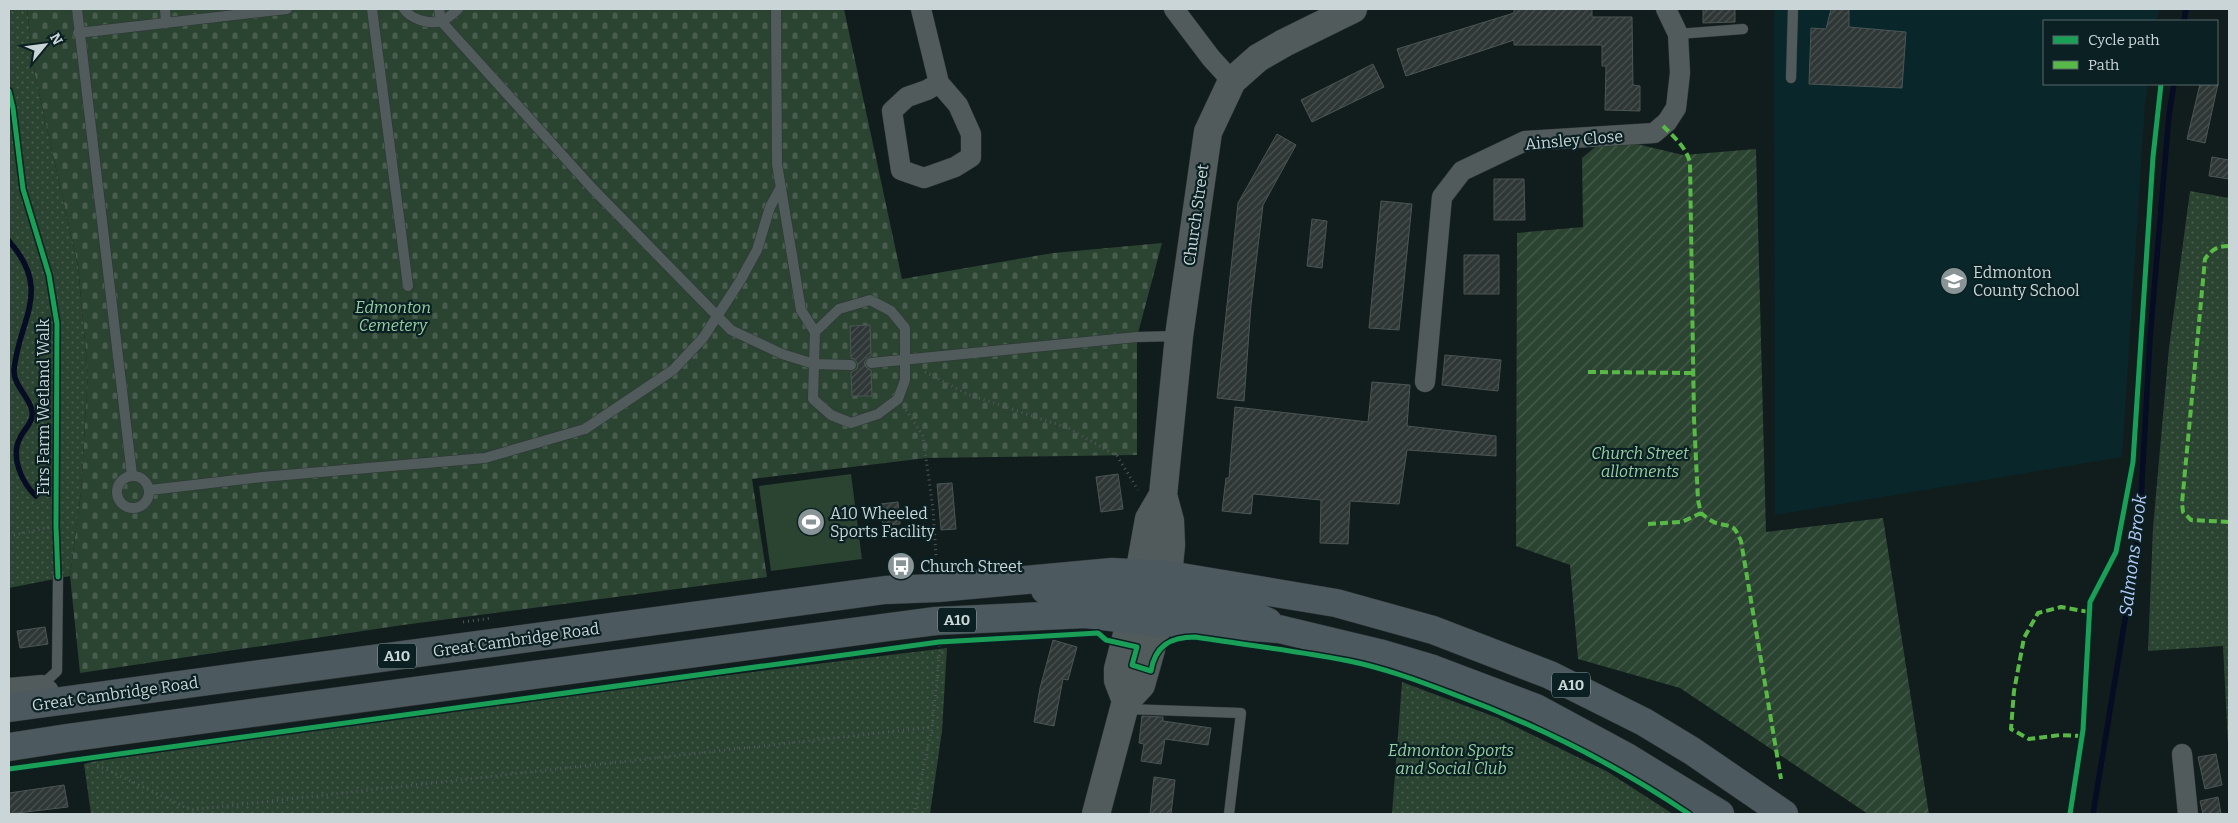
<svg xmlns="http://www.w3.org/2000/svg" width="2238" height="823" font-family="Bitter,serif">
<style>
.built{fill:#09262a}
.cemetery{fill:url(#cemetery-stones)}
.park{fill:url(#park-dots)}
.garden{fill:url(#garden-furrows)}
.pitch{fill:#2b4331}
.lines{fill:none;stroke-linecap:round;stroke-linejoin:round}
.stream{stroke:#050c23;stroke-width:5.5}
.building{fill:url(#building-hatch);stroke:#4b5553}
.service-casing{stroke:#303739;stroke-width:11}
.minor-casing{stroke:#303739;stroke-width:21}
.secondary-casing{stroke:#303739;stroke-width:29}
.trunk-casing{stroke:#303739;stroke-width:29}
.path{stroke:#505859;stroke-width:3;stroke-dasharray:1 4;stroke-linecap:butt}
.service{stroke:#525b5c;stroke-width:10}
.minor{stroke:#525b5c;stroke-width:20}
.secondary{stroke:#525b5c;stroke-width:28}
.trunk{stroke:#4c595e;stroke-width:28}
.quiet{stroke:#58b947;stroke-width:4;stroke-dasharray:8 4;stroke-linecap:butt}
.cycleway-casing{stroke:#0b2023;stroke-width:8}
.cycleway{stroke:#1a9f57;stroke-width:5}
.labels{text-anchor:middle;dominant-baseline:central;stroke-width:4.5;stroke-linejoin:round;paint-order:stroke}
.shield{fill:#0b2023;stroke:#909fa1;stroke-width:1}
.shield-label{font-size:15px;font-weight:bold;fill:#c9d5d7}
.street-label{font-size:16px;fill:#c9d5d7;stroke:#0b2023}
.poi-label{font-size:16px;fill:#c9d5d7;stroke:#0b2023;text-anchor:start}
.park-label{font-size:16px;font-style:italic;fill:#98cfa2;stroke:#0b2023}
.water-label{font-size:18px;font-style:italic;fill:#b6cbf9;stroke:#0b2023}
</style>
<defs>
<pattern id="cemetery-stones" width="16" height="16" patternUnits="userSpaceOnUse" patternTransform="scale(1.25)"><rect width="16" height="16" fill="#2b4331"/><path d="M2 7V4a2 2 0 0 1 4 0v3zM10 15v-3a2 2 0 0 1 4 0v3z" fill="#485d4e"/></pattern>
<pattern id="park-dots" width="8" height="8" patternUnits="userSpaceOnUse" patternTransform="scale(1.25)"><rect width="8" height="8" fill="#2b4331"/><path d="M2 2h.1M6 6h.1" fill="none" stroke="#485d4e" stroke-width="1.8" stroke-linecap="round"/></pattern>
<pattern id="garden-furrows" width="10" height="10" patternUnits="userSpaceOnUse" patternTransform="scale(1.25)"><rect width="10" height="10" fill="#2b4331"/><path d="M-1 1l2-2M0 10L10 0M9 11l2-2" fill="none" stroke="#485d4e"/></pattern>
<pattern id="building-hatch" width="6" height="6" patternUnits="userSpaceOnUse" patternTransform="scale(1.25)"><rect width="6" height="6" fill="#2e3736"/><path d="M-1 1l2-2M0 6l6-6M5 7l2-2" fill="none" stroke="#4b5352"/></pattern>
</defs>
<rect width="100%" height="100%" fill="#111c1d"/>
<path class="built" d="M1774 9H2159L2157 21H2044V84H2148L2145 105 2122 457 1775 515Z"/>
<path class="cemetery" d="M27 9H844L902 279 1053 253 1162 243 1137 337V455L927 458 752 479 767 577 403 625 80 673 70 576 81 492 88 374 78 266 35 75Z"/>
<path class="park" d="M9 9H27L35 75 78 266 88 374 81 492 70 576 9 588Z
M2190 191 2229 198V764L2223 646 2148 651 2153 528 2169 348Z
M947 648 942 731 930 814H91L84 764 95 761C378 720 663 682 947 648Z
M1402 682 1498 718 1608 772 1673 814H1392Z"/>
<path class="garden" d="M1607 137 1683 155 1756 149 1766 532 1883 518 1929 814H1868L1680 688 1578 659 1570 565 1516 546 1517 233 1583 227 1582 158Z"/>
<path class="pitch" d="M851 474 862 559 771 571 759 486Z"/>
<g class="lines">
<path class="stream" d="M2184 21 2186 9
M9 241C53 291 19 318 14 370 13 385 31 399 32 411 34 422 24 429 20 438 10 457 22 483 36 496
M2093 814 2139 534 2150 338 2169 115 2174 84"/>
</g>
<path class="building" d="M1514 9H1592V17H1632L1633 85 1640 86V111L1605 110 1606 66H1602V45H1514V40L1406 76 1397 49 1514 13Z
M1703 9H1735V22L1703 23Z
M1831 9H1849V27L1906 32 1902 88 1809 84 1811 28 1826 29Z
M1373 64 1384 87 1312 122 1301 100Z
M2200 84H2218L2205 143 2187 139Z
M1277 134 1296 145 1263 205 1251 305 1244 401 1217 398 1238 203Z
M2212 157 2229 160V179L2209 176Z
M1494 179H1524L1525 220H1494Z
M1381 201 1412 204 1399 330 1369 328Z
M1312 219 1327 221 1322 268 1307 266Z
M1464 255H1499V294H1464Z
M870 325 871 356 867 358 864 363 866 367 871 370 872 396H852L851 372 857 369 858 365 855 359 851 358 850 326Z
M1445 355 1501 360 1498 391 1442 385Z
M1372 382 1410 385 1407 426 1496 436V456L1407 450 1399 504 1350 501 1348 544 1320 543 1321 500 1253 494 1251 514 1222 511 1226 478H1229L1235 407 1368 422Z
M1118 474 1123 509 1101 512 1096 477Z
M952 483 956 529 941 530 937 484Z
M898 502 900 524 883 525 881 504Z
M45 627 48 644 20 648 17 631Z
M1053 640 1077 647 1068 680 1063 679 1054 726 1034 722 1040 688Z
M1142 716 1163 717V721L1211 728 1208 745 1165 739 1161 764 1141 761 1144 744 1139 743Z
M2216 754 2222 785 2205 789 2198 757Z
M1154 777 1175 780 1171 814H1150Z
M64 785 68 807 9 814V793Z
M2218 797 2221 814H2203L2200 801Z"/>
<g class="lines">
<g class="service-casing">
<path id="service" d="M77 9 132 475
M165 9 166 23
M372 9 408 286
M404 9C411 19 429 25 441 21 447 19 454 13 458 9
M439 9 441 21 593 189 731 330 782 354 814 364 813 399 831 415 851 423 878 414 898 399 905 380V328L891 311 870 300 839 309 815 332 814 364 851 365
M776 9 777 164 801 310 815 332
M78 33 287 9
M1678 34 1743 29
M1791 78 1793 9
M871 363 1137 337 1178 336
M117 492a16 16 0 1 1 32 0a16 16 0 1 1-32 0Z
M150 490 262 477 485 458 585 429 673 370 703 338 740 281 757 250 770 207 781 187
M42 685 57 671 58 577
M1126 709 1241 713 1229 814"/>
</g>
<g class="minor-casing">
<path id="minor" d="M921 9 939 83 958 105 971 134V157L955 167 924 178 901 170 892 111 907 97 927 90 939 83
M1174 9 1211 58 1232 81
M1425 382 1442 197 1462 171 1525 141 1654 133 1667 122 1676 108 1680 73 1678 34 1666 9
M9 688 42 685 48 690 44 704
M2182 754 2188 814"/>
</g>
<g class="secondary-casing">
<path id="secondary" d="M1126 701 1118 680V669L1131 619 1149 519 1163 495
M1096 814 1126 701 1141 685 1166 596 1171 545 1170 521 1163 495 1179 336 1208 132 1232 81 1258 58 1284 43 1353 9"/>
</g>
<g class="trunk-casing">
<path id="trunk" d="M1140 573 1166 596 1176 601 1240 609 1268 622
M1045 590C1070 597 1112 587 1134 599 1144 604 1153 615 1160 623
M9 708 885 590 938 588 1112 572 1169 575 1336 603 1433 630 1550 675 1644 722 1692 751 1784 814
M9 747 67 738 889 627 936 621 1086 614 1160 623 1180 622 1279 629 1379 653 1433 669 1536 708 1625 756 1720 814"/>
</g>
<path class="path" d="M925 372 967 394 1068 428 1117 456 1138 490
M906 410 923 436 933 509 936 556
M9 536 56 526
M463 622 492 618
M94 757 95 764 191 810 932 727
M914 814 932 727 940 651 939 642"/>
<use href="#service" class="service"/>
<use href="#minor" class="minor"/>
<use href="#secondary" class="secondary"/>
<use href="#trunk" class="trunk"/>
<path class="quiet" d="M1663 126C1673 136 1687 148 1690 163L1694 419 1698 500 1701 513C1707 518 1713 523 1720 524 1735 527 1734 526 1741 541L1781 779
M2229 246C2218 246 2212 249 2205 259L2182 503 2183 512 2191 520 2229 522
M1588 372 1693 373
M1648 524 1682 522 1701 513
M2083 736 2060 735 2029 739 2011 729 2014 691 2024 638 2038 613 2061 607 2089 612"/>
<g class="cycleway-casing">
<path id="cycleway" d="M9 91 13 108 23 189 49 275 57 324 56 526 58 577
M9 769 939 642 1098 633 1106 640 1137 647 1132 665 1151 671C1155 646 1170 637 1195 637 1246 645 1298 651 1349 661 1384 668 1419 681 1453 694 1537 725 1615 764 1689 814
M2070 814 2083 730 2090 602 2116 552 2133 462 2153 157 2161 84"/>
</g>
<use href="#cycleway" class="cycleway"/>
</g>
<defs>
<g id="school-disc" transform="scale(1.4375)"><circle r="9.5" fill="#899496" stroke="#0b2023"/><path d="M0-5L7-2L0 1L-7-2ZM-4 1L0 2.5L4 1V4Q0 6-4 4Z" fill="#fff"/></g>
<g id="stadium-disc" transform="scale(1.4375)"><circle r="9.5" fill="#899496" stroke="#0b2023"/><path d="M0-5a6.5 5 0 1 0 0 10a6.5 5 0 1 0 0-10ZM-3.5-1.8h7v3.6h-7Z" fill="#fff"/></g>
<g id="bus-disc" transform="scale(1.4375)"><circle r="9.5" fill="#899496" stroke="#0b2023"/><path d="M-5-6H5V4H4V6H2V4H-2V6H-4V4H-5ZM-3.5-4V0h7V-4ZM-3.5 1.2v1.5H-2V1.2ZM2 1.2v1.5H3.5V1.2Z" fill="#fff"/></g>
</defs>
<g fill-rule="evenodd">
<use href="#school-disc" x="1954" y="281"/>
<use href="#stadium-disc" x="811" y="522"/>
<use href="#bus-disc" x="901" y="566"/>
</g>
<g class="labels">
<g class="shield">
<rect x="938" y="607.5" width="38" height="25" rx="4"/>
<rect x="378" y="643.5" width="38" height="25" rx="4"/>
<rect x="1552" y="672.5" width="38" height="25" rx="4"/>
</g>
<g class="shield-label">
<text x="957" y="620">A10</text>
<text x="397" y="656">A10</text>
<text x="1571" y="685">A10</text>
</g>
<g class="street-label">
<text transform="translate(1574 140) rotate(-5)">Ainsley Close</text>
<text transform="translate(1196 215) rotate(-82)">Church Street</text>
<text transform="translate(43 407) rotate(-90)">Firs Farm Wetland Walk</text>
<text transform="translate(516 640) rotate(-8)">Great Cambridge Road</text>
<text transform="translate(115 694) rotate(-8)">Great Cambridge Road</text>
</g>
<g class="poi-label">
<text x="1973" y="272">Edmonton<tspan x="1973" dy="18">County School</tspan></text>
<text x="830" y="513">A10 Wheeled<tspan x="830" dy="18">Sports Facility</tspan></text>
<text x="920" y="566">Church Street</text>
</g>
<g class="park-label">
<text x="393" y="307">Edmonton<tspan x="393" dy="18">Cemetery</tspan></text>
<text x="1640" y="453">Church Street<tspan x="1640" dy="18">allotments</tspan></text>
<text x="1451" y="750">Edmonton Sports<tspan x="1451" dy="18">and Social Club</tspan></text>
</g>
<g class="water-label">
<text transform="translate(2133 555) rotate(-83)">Salmons Brook</text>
</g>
</g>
<rect width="2238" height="823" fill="none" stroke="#c9d5d7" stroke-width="20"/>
<rect x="2043" y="20" width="175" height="65" fill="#0b2023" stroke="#57686b"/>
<rect x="2053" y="36" width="25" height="8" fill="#1a9f57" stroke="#57686b"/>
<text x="2088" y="45" font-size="15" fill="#c9d5d7">Cycle path</text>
<rect x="2053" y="61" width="25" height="8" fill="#58b947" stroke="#57686b"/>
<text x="2088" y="70" font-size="15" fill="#c9d5d7">Path</text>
<g transform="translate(45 45) rotate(61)" stroke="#0b2023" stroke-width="4" paint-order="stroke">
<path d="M0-4L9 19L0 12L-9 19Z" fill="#c9d5d7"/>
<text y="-8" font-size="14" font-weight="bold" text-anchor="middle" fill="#c9d5d7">N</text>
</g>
</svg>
